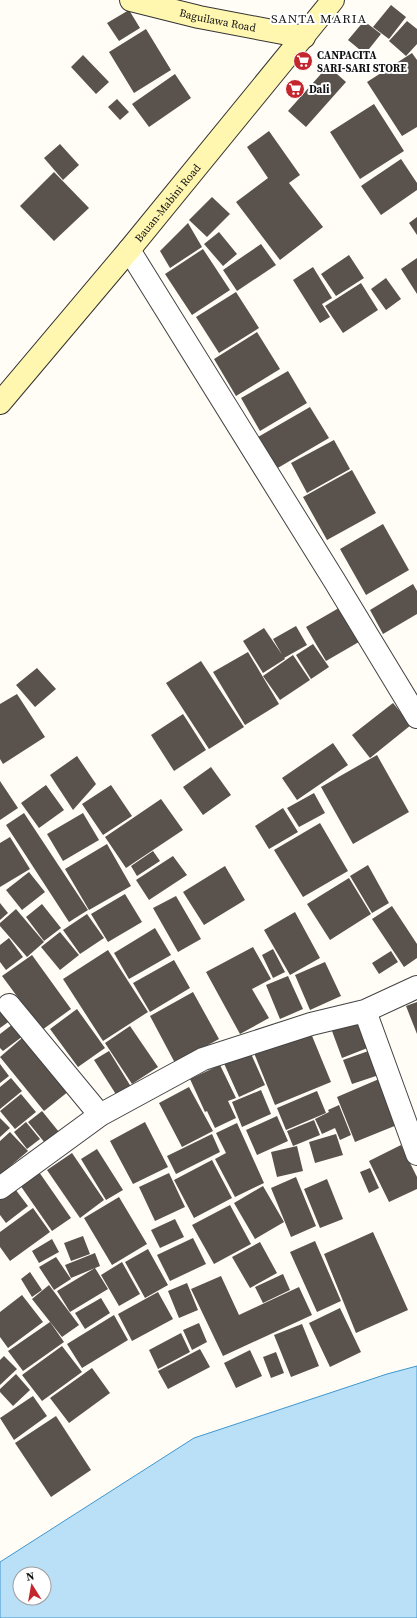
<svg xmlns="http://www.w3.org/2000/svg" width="417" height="1618" font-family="'Source Serif 4',serif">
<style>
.water{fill:#b9e0f7;stroke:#3f96cf;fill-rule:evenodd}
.building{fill:#5a524d}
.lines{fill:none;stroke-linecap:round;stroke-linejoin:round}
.street-casing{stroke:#444;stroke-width:24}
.secondary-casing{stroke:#333;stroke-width:24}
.street{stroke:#fff;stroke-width:22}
.secondary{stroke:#fff6b0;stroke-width:22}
.labels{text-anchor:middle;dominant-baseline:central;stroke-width:4;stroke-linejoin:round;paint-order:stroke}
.street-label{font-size:11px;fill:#111;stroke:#fff}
.poi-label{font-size:11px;font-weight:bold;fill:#111;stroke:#fff;text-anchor:start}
.quarter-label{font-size:13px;letter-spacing:1px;fill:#111;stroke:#fff}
</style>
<rect width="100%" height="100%" fill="#fffdf5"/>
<path class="water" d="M417 1366V1618H0V1562L194 1438 387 1374ZM20 1574H44V1598H20Z"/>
<path class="building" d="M391 5 406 17 389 39 373 27Z
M129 10 140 28 119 41 107 23Z
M364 21 381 34 365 54 348 40Z
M407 21 417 29V44L406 56 389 41Z
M146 29 171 70 134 93 109 52Z
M412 53 417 60V127L402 136 367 82Z
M83 55 109 82 96 94 71 67Z
M328 66 346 82 306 127 288 111Z
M175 74 191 98 149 127 132 104Z
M117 99 129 112 120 120 108 107Z
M374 104 404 151 360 179 330 132Z
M269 131 300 175 289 183 323 227 280 260 236 202 268 178 247 147Z
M60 144 79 165 63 180 44 158Z
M401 159 417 183V190L381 215 361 186Z
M54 172 89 208 54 241 20 206Z
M212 197 230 214 207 237 189 220Z
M417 217V235L409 223Z
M188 223 202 247 170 268 160 251Z
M219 232 237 254 223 266 204 244Z
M261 244 276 265 237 291 223 270Z
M203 249 230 290 192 315 165 274Z
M349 255 364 278 336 296 321 274Z
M417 258V294L401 269Z
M313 267 332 298 322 304 330 317 320 323 293 280Z
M386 278 401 299 386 310 371 289Z
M361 283 378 310 343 333 325 306Z
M236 292 259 328 219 353 196 317Z
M257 332 280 369 236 396 214 359Z
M288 371 307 403 260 431 241 398Z
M310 407 329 438 276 469 258 437Z
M334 440 350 469 307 493 291 463Z
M352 470 376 513 327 540 303 497Z
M383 524 409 570 366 595 340 549Z
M413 584 417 591V614L383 634 370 610Z
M344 605 364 639 326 661 306 627Z
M296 626 307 645 284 658 273 639Z
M264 628 285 659 263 673 243 641Z
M313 644 329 667 311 679 296 655Z
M248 652 279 704 245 725 213 672Z
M293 655 310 680 280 700 263 676Z
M201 661 244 727 209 749 166 683Z
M37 668 56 689 35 707 16 685Z
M17 694 45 737 3 764 0 759V704Z
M393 703 411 725 370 758 352 735Z
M183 714 206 750 174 771 151 735Z
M333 743 348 765 297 800 282 778Z
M377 755 409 812 353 844 321 787Z
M77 756 96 784 73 810 50 775Z
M211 767 231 795 203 815 183 787Z
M0 781 18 808 0 820Z
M46 785 64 810 39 828 21 803Z
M111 785 132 816 103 835 82 804Z
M314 793 325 813 299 827 287 808Z
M161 799 183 830 126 868 105 837Z
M283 808 298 832 269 849 255 826Z
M24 813 88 910 69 922 6 825Z
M83 813 99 840 63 861 47 834Z
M320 823 348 871 303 897 274 850Z
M10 837 30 869 0 887V843Z
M107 844 131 886 89 910 65 869Z
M153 851 160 861 137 876 131 866Z
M173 856 187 875 149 900 136 880Z
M368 865 389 903 372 913 350 876Z
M225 866 245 900 204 925 183 892Z
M29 872 45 892 22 910 6 890Z
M349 878 371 914 330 940 307 904Z
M125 894 142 922 108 942 91 914Z
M176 896 201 939 178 952 153 908Z
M0 903 8 913 0 920Z
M42 904 61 928 44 941 26 917Z
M392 906 417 944V958L404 967 372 919Z
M16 909 44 942 27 957 0 926V923Z
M295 912 320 958 290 975 264 930Z
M87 914 104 938 80 954 63 930Z
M155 928 171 955 129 979 114 953Z
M60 932 79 955 60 970 41 947Z
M9 938 23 957 6 970 0 962V945Z
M253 947 271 979 252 989 269 1018 240 1034 206 972Z
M273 949 285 972 273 978 262 955Z
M108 950 148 1012 103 1041 63 979Z
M391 951 398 962 379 974 372 963Z
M32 955 71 1009 42 1030 2 976Z
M174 960 190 988 150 1012 133 983Z
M325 962 341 996 310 1010 295 975Z
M288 976 303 1009 280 1019 266 985Z
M193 992 219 1039 175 1063 150 1016Z
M417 1002V1034L406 1006Z
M0 1006 11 1020 0 1028Z
M77 1009 105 1048 78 1067 50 1029Z
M360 1020 370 1047 342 1058 332 1031Z
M13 1024 23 1036 3 1051 0 1048V1034Z
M130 1026 158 1067 132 1084 105 1043Z
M310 1031 331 1082 275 1105 254 1053Z
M29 1032 74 1087 44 1111 0 1057Z
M248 1047 265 1085 239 1097 222 1059Z
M374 1049 382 1074 352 1084 343 1060Z
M109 1051 133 1090 119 1099 94 1060Z
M0 1064 9 1076 0 1083Z
M220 1065 236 1098 228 1101 236 1118 215 1128 207 1111 205 1112 190 1079Z
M11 1078 22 1091 0 1109V1087Z
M379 1079 397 1125 355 1142 337 1097Z
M189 1087 213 1131 182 1147 159 1103Z
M261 1090 271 1114 242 1127 232 1102Z
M317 1091 326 1113 286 1130 277 1108Z
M21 1094 36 1112 15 1129 0 1111Z
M339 1105 351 1135 340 1140 335 1128 322 1134 315 1119 329 1112 328 1110Z
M42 1111 59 1132 45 1143 28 1122Z
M277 1116 288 1141 257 1155 246 1130Z
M0 1118 10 1128 0 1137Z
M314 1120 320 1135 293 1146 287 1131Z
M26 1122 40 1139 27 1149 14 1132Z
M145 1122 168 1167 133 1184 110 1141Z
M237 1123 264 1183 235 1197 215 1159 226 1153 216 1133Z
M10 1132 28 1151 1 1174 0 1173V1141Z
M212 1134 220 1152 176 1174 167 1156Z
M336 1134 343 1155 315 1163 309 1142Z
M401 1145 417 1177V1189L389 1202 369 1161Z
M297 1146 303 1171 277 1177 271 1152Z
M97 1149 123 1190 106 1200 81 1159Z
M72 1153 104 1200 80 1218 47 1170Z
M212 1160 232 1198 194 1218 174 1180Z
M370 1168 379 1188 369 1193 360 1172Z
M39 1172 71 1218 52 1231 20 1185Z
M169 1173 185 1207 155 1221 139 1187Z
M296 1177 316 1226 291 1237 271 1188Z
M327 1179 343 1219 320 1228 304 1189Z
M12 1185 28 1206 6 1223 0 1215V1194Z
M263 1186 284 1222 255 1239 234 1203Z
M119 1197 147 1244 112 1265 84 1218Z
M230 1205 251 1244 214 1264 192 1225Z
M33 1208 50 1232 10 1261 0 1247V1232Z
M175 1219 184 1237 160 1248 151 1230Z
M373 1232 408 1310 356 1333 324 1254Z
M83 1236 90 1254 71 1261 64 1243Z
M193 1238 206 1264 170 1281 157 1255Z
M52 1239 59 1252 39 1263 32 1251Z
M315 1241 341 1301 317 1312 290 1252Z
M260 1242 277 1273 250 1288 232 1257Z
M148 1249 168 1285 145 1298 125 1262Z
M95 1253 100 1266 71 1278 65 1265Z
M56 1257 71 1279 54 1290 39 1267Z
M122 1262 140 1294 119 1306 101 1275Z
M95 1268 108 1289 70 1312 57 1291Z
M30 1272 42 1290 32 1297 21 1279Z
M283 1274 290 1290 263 1303 255 1287Z
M221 1276 239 1315 299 1287 312 1315 223 1356 191 1289Z
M187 1283 198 1310 179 1318 168 1291Z
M49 1285 79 1325 62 1337 32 1299Z
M158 1292 173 1319 132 1341 118 1314Z
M22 1295 43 1322 8 1348 0 1337V1312Z
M101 1298 110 1313 85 1329 75 1313Z
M340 1308 361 1352 330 1367 309 1323Z
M114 1315 128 1340 82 1368 67 1344Z
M50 1322 64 1342 23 1371 8 1351Z
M199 1323 207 1342 192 1350 183 1330Z
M302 1324 319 1366 291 1377 274 1335Z
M181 1333 190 1352 158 1369 149 1350Z
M62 1346 82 1372 42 1401 22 1375Z
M200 1349 210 1367 168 1389 158 1371Z
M250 1350 262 1376 236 1388 224 1363Z
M276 1352 284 1373 271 1378 263 1357Z
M4 1356 17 1369 0 1385V1360Z
M92 1368 110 1393 69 1423 50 1398Z
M16 1374 30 1390 13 1406 0 1392V1389Z
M33 1396 47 1416 14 1440 0 1418Z
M56 1416 91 1470 51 1497 15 1443Z"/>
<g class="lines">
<g class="street-casing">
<path id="street" d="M129 250 334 580 417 717
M9 1005 100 1115
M365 1011 417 1154
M0 1188 100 1115 203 1059 311 1024 365 1011 417 987"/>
</g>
<g class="secondary-casing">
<g id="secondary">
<path id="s1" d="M131 0 199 17 304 37"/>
<path id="s2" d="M0 403 129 250 333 0"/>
</g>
</g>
<use href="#street" class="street"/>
<use href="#secondary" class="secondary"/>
</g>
<defs>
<g id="supermarket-disc" transform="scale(1)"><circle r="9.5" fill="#c4262e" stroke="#fff"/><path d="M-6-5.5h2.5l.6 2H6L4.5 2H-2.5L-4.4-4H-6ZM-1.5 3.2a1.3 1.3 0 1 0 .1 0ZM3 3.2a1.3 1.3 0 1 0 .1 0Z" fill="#fff"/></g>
</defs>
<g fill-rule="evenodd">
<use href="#supermarket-disc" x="303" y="61"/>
<use href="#supermarket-disc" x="295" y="89"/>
</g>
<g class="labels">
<g class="street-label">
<text stroke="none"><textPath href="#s1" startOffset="89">Baguilawa Road</textPath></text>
<text stroke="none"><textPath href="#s2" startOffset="261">Bauan-Mabini Road</textPath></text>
</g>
<g class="poi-label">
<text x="317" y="55">CANPACITA<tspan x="317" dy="13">SARI-SARI STORE</tspan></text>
<text x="309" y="89">Dali</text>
</g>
<g class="quarter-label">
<text x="319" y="18">SANTA MARIA</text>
</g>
</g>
<g transform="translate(32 1586) rotate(349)"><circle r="19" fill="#ffffff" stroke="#a0a0a0"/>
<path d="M0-3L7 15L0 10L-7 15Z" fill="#c4262e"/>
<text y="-6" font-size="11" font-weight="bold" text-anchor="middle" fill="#111111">N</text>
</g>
</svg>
